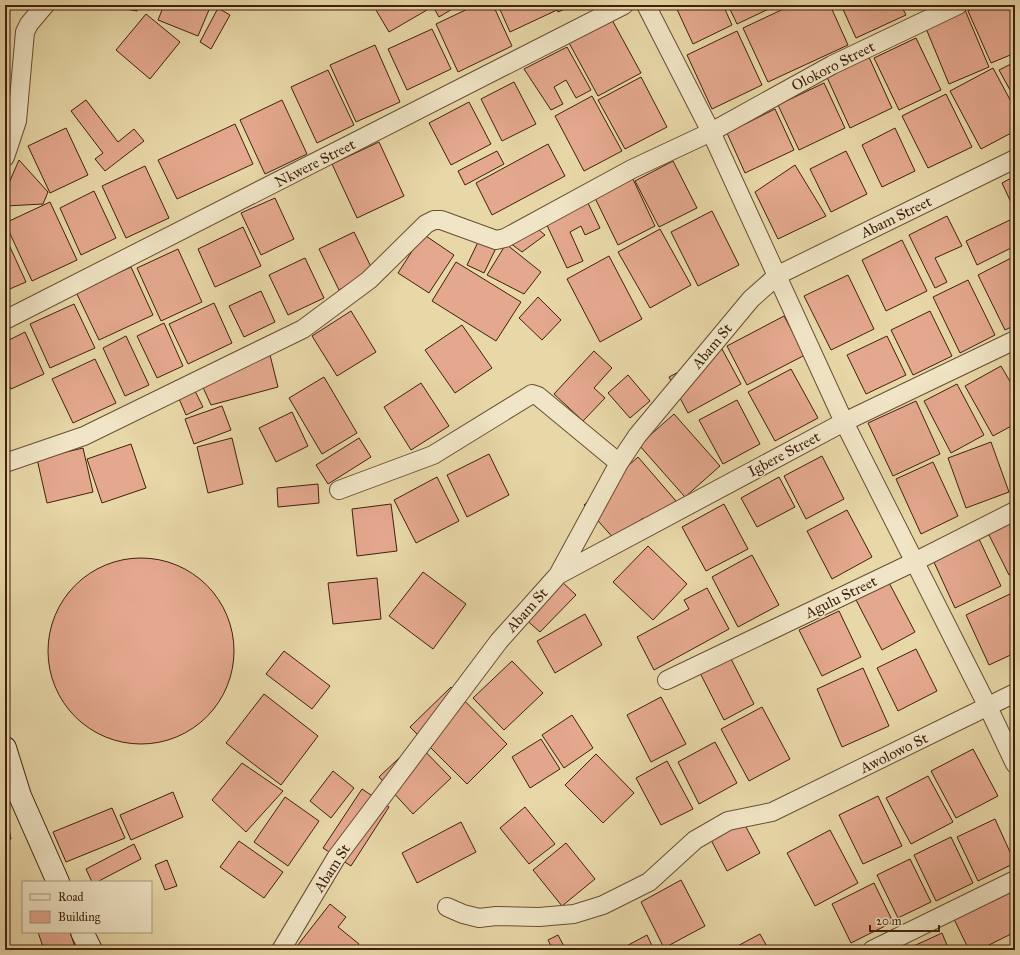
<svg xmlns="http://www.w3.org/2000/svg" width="1020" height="955" font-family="'IM FELL Great Primer',serif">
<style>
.building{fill:#e4a88e;stroke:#40210d}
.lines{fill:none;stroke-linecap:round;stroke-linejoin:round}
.street-casing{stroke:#6a4e34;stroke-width:20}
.secondary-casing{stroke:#40210d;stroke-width:24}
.street{stroke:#f0e5c6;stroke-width:18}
.secondary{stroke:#f0e5c6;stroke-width:22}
.labels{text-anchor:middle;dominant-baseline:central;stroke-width:3;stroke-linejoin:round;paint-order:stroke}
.street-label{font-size:15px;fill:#40210d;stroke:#f0e5c6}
</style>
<rect width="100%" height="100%" fill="#e8d7a7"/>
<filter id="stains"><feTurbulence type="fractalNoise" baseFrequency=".005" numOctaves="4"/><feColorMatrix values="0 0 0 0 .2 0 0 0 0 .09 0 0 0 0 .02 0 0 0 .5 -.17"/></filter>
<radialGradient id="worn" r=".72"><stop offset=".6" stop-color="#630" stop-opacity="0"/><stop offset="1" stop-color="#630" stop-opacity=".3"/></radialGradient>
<path class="building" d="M114 5H139L137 11 114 7Z
M164 5H211L198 36 158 20Z
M373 5H424L427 10 389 32Z
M432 5H459L439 17Z
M476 5H493L512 46 458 72 436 24Z
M498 5H574L558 12 557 10 510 32Z
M675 5H723L732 25 693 44Z
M728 5H774L775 6 737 24Z
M792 5H830L848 45 768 82 743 28Z
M841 5H901L906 15 856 38Z
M912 5H921L914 8Z
M978 5H1015V53L991 63 968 11Z
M218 8 230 15 211 49 200 42Z
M965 10 989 67 949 84 925 26Z
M146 14 180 42 150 79 116 50Z
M611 18 641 73 598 96 568 41Z
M432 29 451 69 407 90 388 49Z
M737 31 762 85 712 109 687 55Z
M916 38 941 90 899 110 874 58Z
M375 45 400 102 356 122 330 65Z
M567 47 591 90 576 98 566 80 554 87 563 104 551 110 524 69Z
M868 55 892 108 850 128 826 75Z
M1015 62V99L999 70Z
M993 68 1015 109V131L981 149 950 91Z
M328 70 354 125 317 143 291 87Z
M641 77 667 127 625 149 598 100Z
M514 82 536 124 502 141 481 99Z
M824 83 845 128 799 150 778 105Z
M946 94 972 147 928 168 902 116Z
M592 96 622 151 584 171 555 116Z
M86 100 118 142 134 129 144 141 105 171 95 159 103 153 71 111Z
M282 100 307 154 265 174 240 120Z
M469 102 491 144 451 165 429 123Z
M775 109 794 150 745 173 727 133Z
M235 124 253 164 177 199 158 160Z
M66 128 88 175 50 193 28 146Z
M895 128 915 171 882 187 862 145Z
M379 142 404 196 357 218 332 164Z
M548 144 565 176 492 215 476 183Z
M497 151 504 164 465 185 458 171Z
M846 151 867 194 831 212 810 169Z
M19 160 48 192 43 204 5 206V192Z
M673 161 697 208 659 227 635 181Z
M795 165 826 216 778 239 755 192Z
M145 166 169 218 126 238 102 186Z
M1015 176V211L1002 183Z
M632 177 655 226 618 245 594 196Z
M94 191 116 238 81 255 60 208Z
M275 198 294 239 261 255 241 213Z
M587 201 600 228 585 235 581 226 570 232 583 261 567 268 545 221Z
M50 202 77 260 32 281 5 223Z
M712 211 739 265 698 286 671 232Z
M947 216 962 246 935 258 947 282 935 288 909 235Z
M1012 219 1015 225V246L977 265 966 241Z
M528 221 545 235 522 252 506 240Z
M243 227 261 266 215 287 198 249Z
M660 229 691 285 650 308 618 252Z
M354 232 374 273 339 290 319 249Z
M423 234 454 255 429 293 398 273Z
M5 236 26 282 5 291Z
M480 238 497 246 484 273 467 265Z
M902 240 927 291 886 311 862 260Z
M506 244 541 272 524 294 487 275Z
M178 249 202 302 161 321 137 268Z
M609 256 642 319 600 342 567 279Z
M1015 256V325L1005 330 978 275Z
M305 258 324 298 288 315 269 275Z
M456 262 521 302 496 341 432 301Z
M131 267 153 315 99 340 76 292Z
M848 275 874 329 831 350 804 296Z
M968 280 995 335 960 353 933 297Z
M261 291 275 322 244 337 229 306Z
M538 297 561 320 542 340 519 318Z
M214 303 232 343 188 364 169 324Z
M74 304 95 348 50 368 30 324Z
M351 311 376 352 337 376 312 336Z
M930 311 952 356 913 375 891 330Z
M784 316 805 355 747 385 727 346Z
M164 323 183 366 157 378 137 336Z
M462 325 492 368 455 393 425 350Z
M25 332 44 374 11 389 5 377V342Z
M126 336 149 385 125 396 103 348Z
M887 336 906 375 866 394 847 355Z
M268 347 278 387 211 405 201 383Z
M722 349 741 384 688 413 669 377Z
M594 351 612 368 594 388 605 398 583 421 554 394Z
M95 359 116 403 73 423 52 379Z
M1001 366 1015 390V424L993 436 965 386Z
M791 369 818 418 775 441 748 392Z
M628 375 650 401 630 418 608 393Z
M324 377 357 433 322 454 289 398Z
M421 383 449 426 411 450 384 407Z
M957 384 984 435 951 453 924 401Z
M193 387 203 407 186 415 177 394Z
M737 400 760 444 723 464 699 420Z
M916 401 940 454 893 476 868 423Z
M222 406 231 430 194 444 185 419Z
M292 412 308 446 276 462 259 428Z
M674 414 720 466 685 497 639 445Z
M232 438 243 484 208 493 197 447Z
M359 438 371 457 328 484 316 465Z
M991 442 1009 492 966 508 948 458Z
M131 444 146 488 102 503 87 459Z
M83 448 93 492 47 503 37 459Z
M489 454 509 495 467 517 447 475Z
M822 456 844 499 806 519 784 476Z
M638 457 676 501 649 525 643 518 616 541 584 505Z
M933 462 958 516 921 534 896 479Z
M437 477 459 521 416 543 394 500Z
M779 477 795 507 757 527 741 498Z
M318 484 319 503 278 507 277 488Z
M391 504 397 551 357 556 352 509Z
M724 504 748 549 706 571 682 527Z
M847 510 872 557 832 579 807 531Z
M1015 516V572L1009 575 987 531Z
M979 539 1001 586 955 608 933 560Z
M648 546 687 584 653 620 613 582Z
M752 555 779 605 738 627 712 577Z
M48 651a93 93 0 1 1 186 0a93 93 0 1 1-186 0Z
M423 572 466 604 433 649 389 616Z
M377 578 381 619 333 624 328 583Z
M559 579 576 595 540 632 523 617Z
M887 579 915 632 882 650 854 596Z
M707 588 729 629 654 670 637 637 689 609 684 600Z
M1010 594 1015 605V653L989 665 966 615Z
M839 611 861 657 822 676 799 630Z
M585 614 602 645 555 673 537 641Z
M916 649 937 691 898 711 877 668Z
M284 651 330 686 312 709 266 674Z
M730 657 754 704 724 720 700 673Z
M512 661 543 693 504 730 473 698Z
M863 668 889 726 842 747 817 689Z
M451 687 507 744 467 784 410 727Z
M264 694 318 736 281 785 226 743Z
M661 697 686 744 651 762 627 715Z
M762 707 790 759 749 781 721 729Z
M572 715 593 748 564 768 542 735Z
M541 739 560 769 530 788 512 757Z
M416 742 451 778 413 814 379 777Z
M715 742 737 783 699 804 678 762Z
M973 749 998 796 956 818 931 771Z
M596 754 634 793 603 823 565 785Z
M667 761 693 809 661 825 636 778Z
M242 763 283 791 246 832 212 800Z
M333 771 354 788 331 818 310 801Z
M928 776 953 822 911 844 886 798Z
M362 789 389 807 351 866 323 848Z
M173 792 183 817 131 840 120 815Z
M878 796 902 846 863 864 839 815Z
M285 797 319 821 288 866 254 842Z
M525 807 555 844 529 864 500 828Z
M5 808 11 839 5 840Z
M112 808 125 838 66 862 53 832Z
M740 816 760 853 727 871 708 834Z
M995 819 1015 863 978 881 957 837Z
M461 822 476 852 417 883 402 853Z
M830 830 858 883 815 906 787 853Z
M951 837 973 883 936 901 914 855Z
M239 841 283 872 264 898 220 867Z
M566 843 595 879 562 906 533 870Z
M134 844 141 859 97 882H92L86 869Z
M910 859 931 902 898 918 877 875Z
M167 860 177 886 165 890 155 865Z
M681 880 705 926 664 948 641 902Z
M874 883 893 922 851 943 832 904Z
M1015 886V932L979 950H969L953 917Z
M330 904 346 917 338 927 359 944 354 950H294Z
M38 932H70L76 950H44Z
M942 933 949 950H905Z
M760 934 769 950H730Z
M558 935 566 950H553L548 940Z
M647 935 654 950H619Z
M539 946 540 950H531Z"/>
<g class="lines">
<g class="street-casing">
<path id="street" d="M646 5 711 132 844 422 988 707 1015 764
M5 157 17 121 25 32 29 24 45 5
M5 320 624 5
M5 463 84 436 303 329 369 280 426 224 434 220H441L496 240 505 238 632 169 711 132 832 65 958 5
M339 490 433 455 532 394 538 396 619 463
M558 575 844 422 1015 340
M667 680 914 562 1015 511
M447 907 463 914 479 918 496 916 539 917 574 914 603 905 649 882 695 840 728 821 772 812 1015 693
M281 950 336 858 499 641 558 575 619 463 637 436 751 299 778 275 1015 159
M872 950 1015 880"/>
</g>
<g class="secondary-casing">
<path id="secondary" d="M5 748 20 796 58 882
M82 932 91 950"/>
</g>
<use href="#street" class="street"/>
<use href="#secondary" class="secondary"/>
</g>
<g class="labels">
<g class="street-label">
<text transform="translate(833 66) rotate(-27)">Olokoro Street</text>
<text transform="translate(315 163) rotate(-27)">Nkwere Street</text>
<text transform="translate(896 217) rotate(-26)">Abam Street</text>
<text transform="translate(712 346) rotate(-50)">Abam St</text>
<text transform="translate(784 454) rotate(-28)">Igbere Street</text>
<text transform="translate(841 597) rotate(-26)">Agulu Street</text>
<text transform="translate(527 610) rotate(-48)">Abam St</text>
<text transform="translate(894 753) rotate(-26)">Awolowo St</text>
<text transform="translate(332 868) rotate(-57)">Abam St</text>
</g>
</g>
<rect width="1020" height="955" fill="none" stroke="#e8d7a7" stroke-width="20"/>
<rect x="6" y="6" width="1008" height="943" fill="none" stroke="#40210d" stroke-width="2"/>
<rect x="10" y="10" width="1000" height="935" fill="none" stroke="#40210d"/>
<rect x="22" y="881" width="130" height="52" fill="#f0e5c6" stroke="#aa977c"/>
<rect x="30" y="894" width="20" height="6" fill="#f0e5c6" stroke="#aa977c"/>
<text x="58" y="901" font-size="12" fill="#40210d">Road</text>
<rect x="30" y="911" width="20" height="12" fill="#e4a88e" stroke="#aa977c"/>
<text x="58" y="921" font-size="12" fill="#40210d">Building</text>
<path d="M870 925v6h69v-6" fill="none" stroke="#40210d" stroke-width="2"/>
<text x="876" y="925" font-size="12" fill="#40210d" stroke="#f0e5c6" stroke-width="3" paint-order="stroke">20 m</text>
<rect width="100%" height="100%" filter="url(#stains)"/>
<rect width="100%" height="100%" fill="url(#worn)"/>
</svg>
